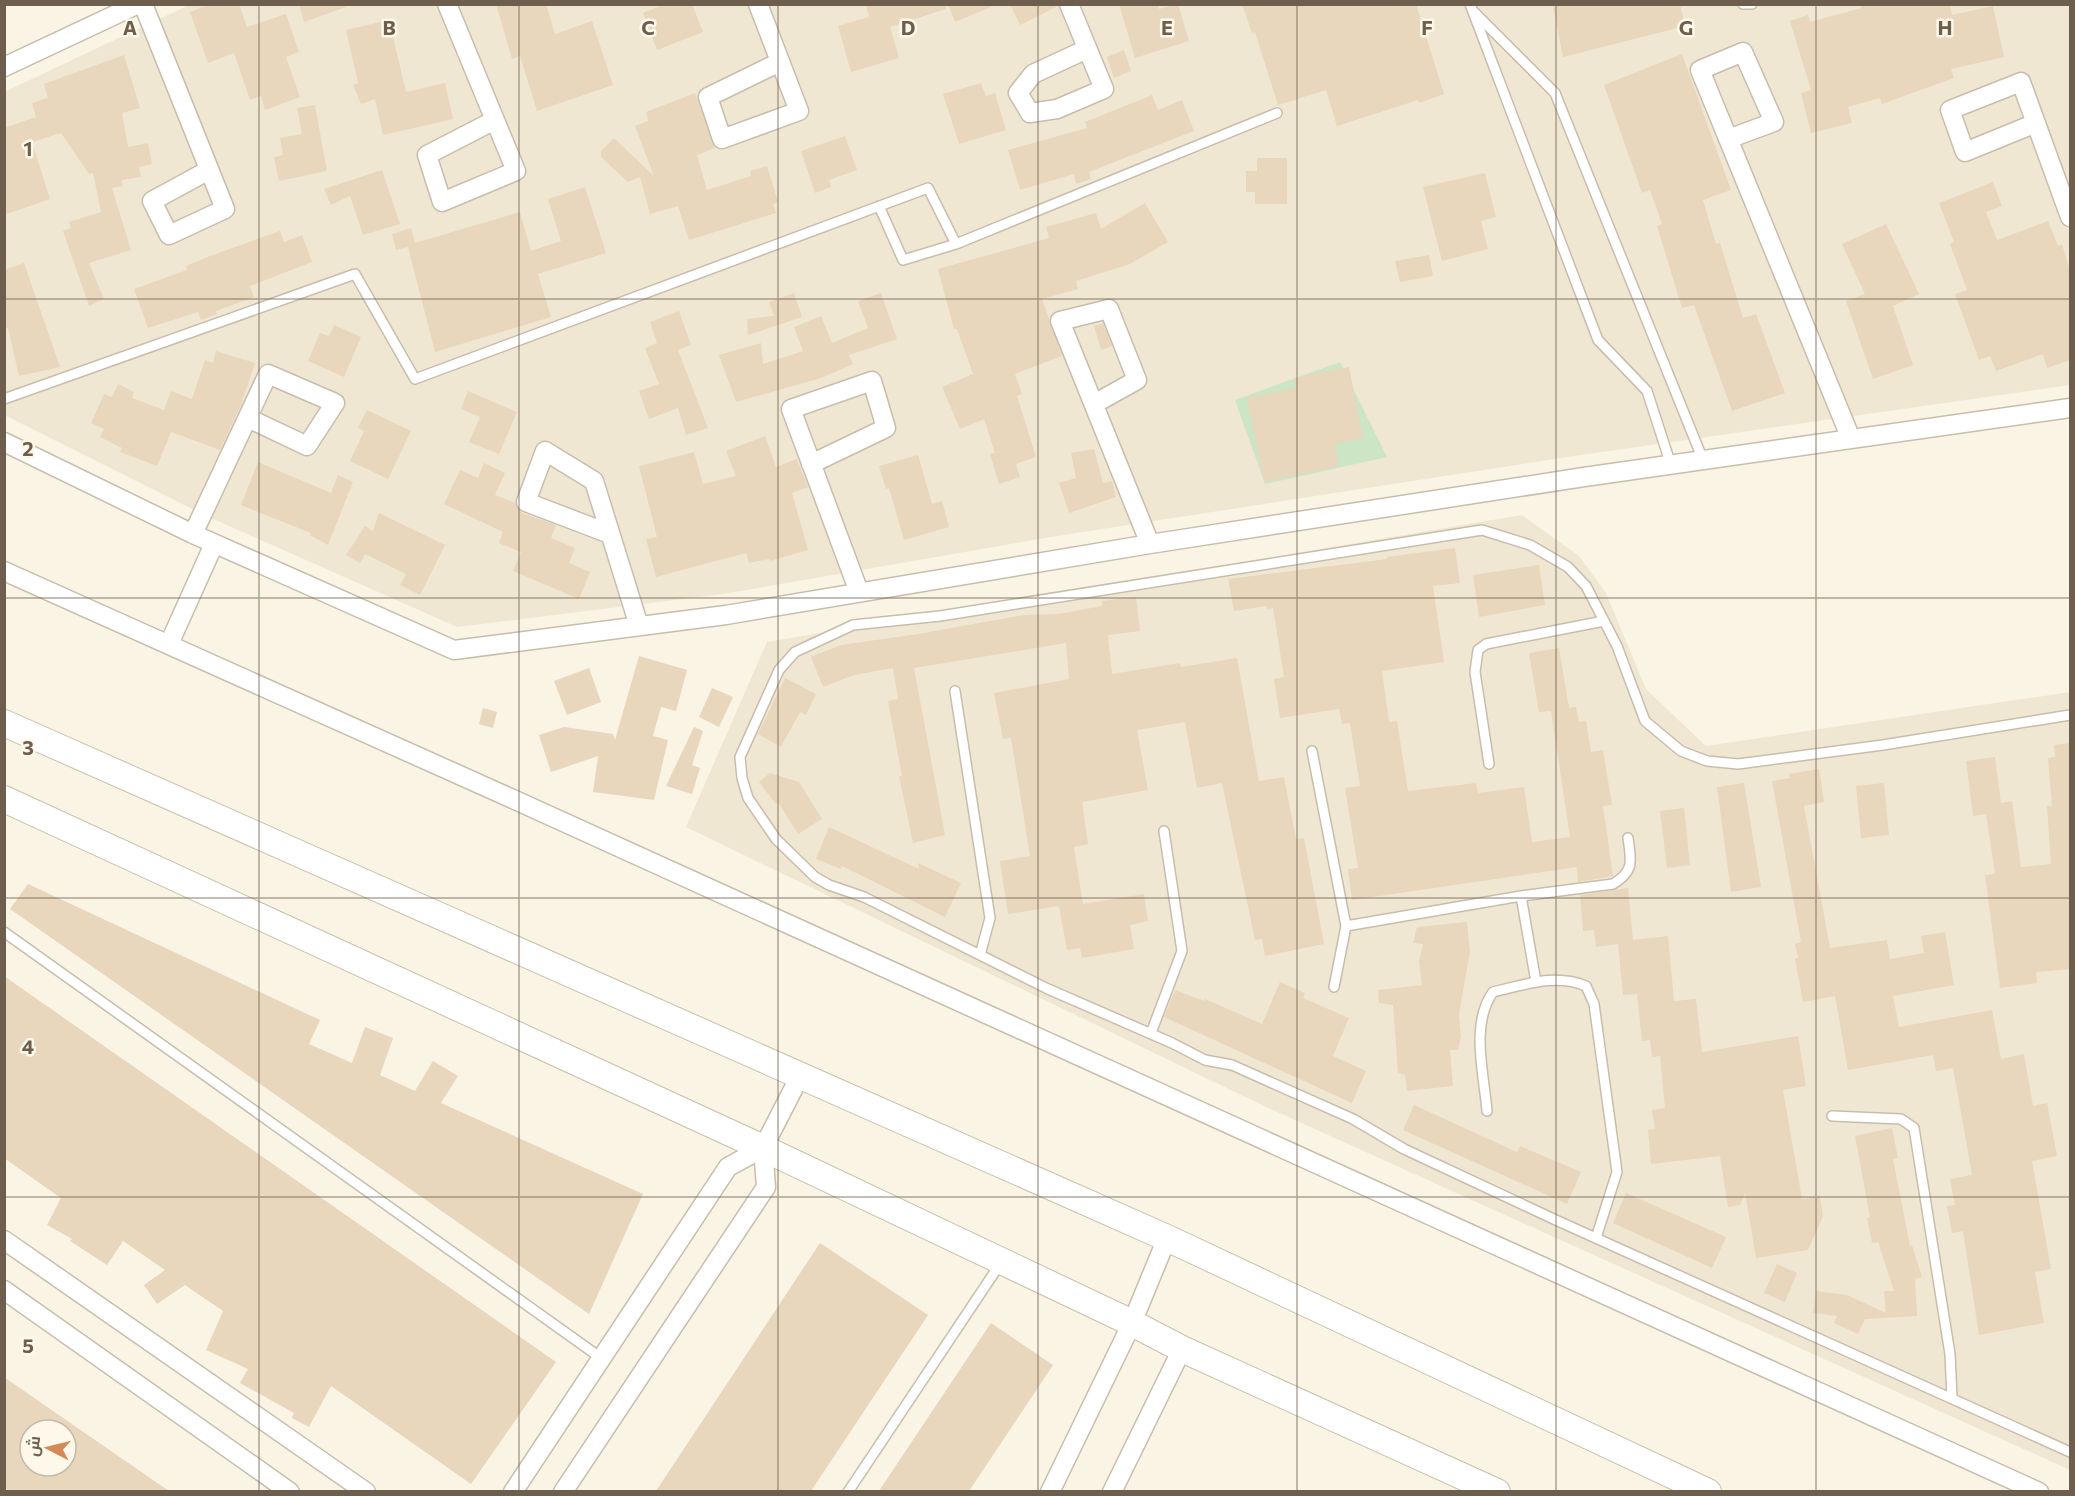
<svg xmlns="http://www.w3.org/2000/svg" width="2075" height="1496" font-family="Commissioner,Cairo,sans-serif">
<style>
.residential{fill:#f0e7d3}
.green{fill:#cce5c4}
.building{fill:#e8d6bd;fill-rule:evenodd}
.lines{fill:none;stroke-linecap:round;stroke-linejoin:round}
.service-casing{stroke:#c8bdac;stroke-width:12}
.minor-casing{stroke:#c8bdac;stroke-width:21}
.secondary-casing{stroke:#cbbfaa;stroke-width:28}
.service{stroke:#fff;stroke-width:9}
.minor{stroke:#fff;stroke-width:18}
.secondary{stroke:#fff;stroke-width:26}
.grid{fill:none;stroke:#6e5e4d;stroke-width:1.5;stroke-opacity:0.55}
.grid-label{font-size:20px;text-anchor:middle;font-weight:bold;fill:#6e5e4d;stroke:#fdf8e9;stroke-width:5;stroke-linejoin:round;paint-order:stroke}
</style>
<rect width="100%" height="100%" fill="#f9f4e4"/>
<path class="residential" d="M191 4 2070 5V385L1581 455 1057 536 723 594 457 627 202 514 4 415V92Z
M1522 515 1579 556 1606 593 1646 689 1706 746 2070 692V1470L1266 1107 686 827 767 642Z"/>
<path class="green" d="M1340 362 1387 457 1265 484 1235 400Z"/>
<path class="building" d="M211 4H239L247 27 286 14 299 52 286 57 300 97 265 110 261 96 250 100 234 53 208 63 190 12Z
M299 4H346V7L304 22Z
M496 4H546L555 34 592 21 613 85 537 111 520 56 512 59Z
M665 4H692L703 32 657 50 643 13Z
M866 4H946V9L890 27 899 58 851 72 838 26 869 17Z
M948 4H996V5L955 22Z
M1010 4H1058V6L1020 25Z
M1119 4H1158L1159 9 1178 4 1189 41 1135 58Z
M1242 4H1416L1444 94 1419 103 1418 100 1337 126 1326 90 1278 105 1255 32 1252 33Z
M1566 4H1680L1685 26 1563 57 1553 7Z
M1860 4H1950L1952 15 1993 6 2004 57 1951 69 1954 78 1882 104 1880 98 1848 107 1852 123 1811 133 1801 93 1811 90 1790 21 1808 15 1810 22 1861 8Z
M389 20 406 92 445 83 453 119 383 135 375 99 361 104 353 85 358 83 346 30Z
M1124 50 1131 71 1114 78 1107 57Z
M1682 54 1731 190 1703 200 1716 244 1720 243 1743 318 1756 314 1785 393 1732 411 1694 305 1682 308 1657 226 1662 224 1650 190 1642 193 1604 85Z
M124 55 140 108 122 113 128 147 148 143 152 164 139 167 141 177 122 180 123 186 112 188 131 250 89 263 104 299 89 306 63 231 71 228 69 222 101 212 93 173 89 174 61 133 32 142 50 199 4 215V128L36 117 32 103 48 98 44 84Z
M981 83 986 96 995 93 1006 130 959 144 943 94Z
M695 93 715 148 697 155 707 190 751 176 750 171 767 166 778 202 773 204 776 213 689 240 678 206 650 214 640 177 628 182 601 157V151L614 138 654 176 635 126 648 121 646 112Z
M1152 95 1158 110 1182 100 1194 131 1089 172 1091 179 1076 184 1074 174 1020 190 1008 150 1087 128 1085 122Z
M315 105 327 171 279 181 274 157 283 155 280 138 302 134 297 108Z
M845 136 857 170 829 180 831 187 815 193 801 151Z
M1257 158H1287V204H1255V192H1246V171H1257Z
M382 170 400 224 363 235 350 196 331 205 324 189Z
M1485 173 1496 217 1481 221 1488 249 1442 261 1423 187Z
M1993 182 2002 206 1986 212 1997 240 2048 221 2058 246 2062 244 2070 271V360L2047 368 2043 354 1996 371 1990 356 1979 360 1955 294 1967 290 1950 244 1954 242 1939 203Z
M585 187 606 253 538 274 551 317 435 352 408 247 396 250 392 234 411 228 415 243 520 212 531 251 561 241 548 199Z
M1145 203 1168 242 1130 264 1076 281 1078 289 1042 299 1062 356 1015 374 1022 394 1017 396 1036 457 1016 464 1020 477 999 484 990 454 995 453 984 419 960 429 942 387 973 374 957 329H954L938 269 1049 238 1046 227 1096 213 1101 229Z
M1886 224 1919 294 1893 306 1913 365 1873 379 1846 301 1865 294 1842 244Z
M280 231 284 242 302 235 312 262 250 286 254 297 216 311 217 314 201 320 198 312 148 328 134 289 187 270 186 266 210 256Z
M1429 255 1433 276 1400 282 1395 261Z
M24 263 60 367 19 376 8 328 4 329V270Z
M794 293 802 317 748 335 747 319 774 316 769 302Z
M881 293 897 339 849 355 853 364 821 378 736 402 719 355 761 343 763 364 803 351 794 327 821 316 832 343 868 328 858 301Z
M679 311 691 345 678 350 708 428 686 435 678 408 649 419 639 391 659 384 645 348 657 343 650 322Z
M1103 323 1112 346 1101 350 1094 326Z
M334 325 361 337 344 377 308 361 320 333 329 336Z
M216 351 255 363 241 405 220 450 171 432 157 466 120 452 122 448 100 437 104 429 91 423 104 394 112 397 118 384 134 392 132 398 164 410 171 391 192 399 205 360 213 363Z
M1349 367 1363 438 1335 444 1339 466 1264 482 1247 398 1296 388 1294 378Z
M468 391 517 412 499 454 469 442 480 417 461 409Z
M367 410 411 431 388 479 350 461 364 431 358 428Z
M765 436 776 467 797 459 808 487 792 493 808 550 770 561 769 559 749 563 746 553 656 577 646 539 657 537 639 466 694 452 703 484 736 476 726 451Z
M1094 449 1103 483 1112 481 1116 497 1069 513 1059 483 1076 478 1071 453Z
M918 455 932 504 942 501 949 527 904 540 889 488 886 489 879 466Z
M258 462 331 493 338 475 353 482 328 545 310 535 311 533 241 505Z
M484 463 505 473 495 495 515 503 522 513 556 525 551 538 575 548 569 563 590 572 579 599 513 571 521 552 499 543 503 532 444 504 460 470 478 478Z
M379 513 445 545 420 595 400 585 406 574 365 554 360 563 346 555 365 526 373 531Z
M1455 548 1460 583 1433 586 1444 662 1382 671 1389 722 1397 721 1408 791 1476 783 1478 793 1524 787 1532 842 1570 837 1551 711 1539 712 1529 653 1559 648 1569 708 1576 707 1579 722 1586 721 1591 752 1603 750 1612 805 1603 806 1613 876 1578 882 1577 867 1352 900 1348 869 1358 868 1345 788 1360 786 1350 723 1342 724 1339 709 1280 718 1274 679 1284 677 1273 608 1267 609V606L1234 611 1228 579 1387 559V557Z
M1539 565 1545 605 1479 617 1473 575Z
M1136 597 1140 631 1108 635 1112 674 1180 663 1181 667 1237 658 1259 781 1284 777 1296 839 1304 838 1324 944 1265 956 1262 939 1255 940 1222 783 1197 788 1185 722 1137 730 1148 790 1082 802 1088 844 1074 847 1083 904 1144 894 1148 921 1130 925 1134 949 1082 958 1080 948 1067 950 1059 906 1008 914 1000 861 1030 856 1011 738 1003 739 994 693 1069 679 1066 643 914 668 945 835 913 843 899 776H902L888 701 898 699 893 668 854 675 823 687 811 657 841 645 918 634 1024 615 1059 614 1102 606V601Z
M639 656 687 670 676 711 661 707 653 736 668 740 654 800 593 792 598 756 551 772 539 735 564 727 613 734 615 740Z
M589 668 601 702 567 715 554 681Z
M785 678 816 694 806 715 800 712 781 747 758 734Z
M712 688 733 697 719 727 699 717Z
M483 708 497 712 493 728 479 724Z
M694 727 703 731 692 765 700 768 692 794 666 786Z
M2070 743V969L2036 972 2037 983 2000 988 1985 875 1995 874 1986 814 1973 816 1966 761 1995 757 2001 803 2012 801 2021 867 2051 864 2047 806H2052L2048 758 2055 757 2054 745Z
M1819 769 1824 802 1804 806 1830 948 1887 940 1890 959 1924 953 1921 936 1945 932 1954 985 1893 996 1899 1027 1992 1010 2001 1059 2024 1054 2033 1106 2047 1103 2057 1156 2032 1161 2051 1269 2035 1272 2044 1323 1979 1335 1963 1231 1952 1233 1947 1206 1955 1205 1950 1179 1972 1175 1953 1068 1936 1071 1933 1055 1848 1070 1835 996 1803 1002 1795 959 1798 958 1795 944 1801 942 1772 781 1790 778 1789 774Z
M770 773 799 782 822 819 798 834 778 802 776 804 759 782Z
M1744 783 1761 887 1731 892 1717 787Z
M1884 783 1889 835 1861 838 1856 786Z
M1684 808 1690 865 1667 868 1660 811Z
M829 827 919 869 918 863 961 883 945 917 842 866 841 869 816 859Z
M28 884 320 1020 309 1044 352 1063 365 1027 393 1038 380 1075 415 1091 433 1061 458 1076 441 1103 643 1194 589 1314 10 909Z
M1628 888 1633 940 1668 936 1674 1001 1696 999 1702 1052 1798 1036 1806 1086 1783 1090 1802 1199 1820 1196 1823 1216 1808 1250 1756 1258 1745 1193 1740 1205 1728 1207 1720 1156 1651 1164 1648 1130 1655 1129 1652 1110 1665 1108 1660 1056 1652 1057 1650 1040 1642 1041 1637 994 1623 995 1618 944 1596 947 1594 930 1583 931 1580 895Z
M1467 922 1470 952 1459 1014 1461 1037 1458 1050H1450L1453 1086 1407 1091 1405 1075 1398 1073 1393 1005 1379 1003 1378 990 1422 985 1419 962 1423 944 1413 943 1417 927Z
M4 976 556 1362 471 1484 331 1386 309 1427 292 1418 294 1413 240 1383 248 1369 206 1350 223 1311 185 1285 157 1304 144 1285 165 1270 123 1241 107 1265 70 1241 72 1239 47 1225 61 1198 4 1158Z
M1280 982 1305 993 1303 998 1349 1018 1333 1056 1366 1071 1352 1103 1164 1017 1175 990 1204 1001 1205 999 1262 1024Z
M1414 1105 1517 1152 1520 1146 1581 1172 1567 1204 1403 1130Z
M1892 1128 1898 1158 1893 1159 1910 1246 1912 1245 1922 1277 1915 1279 1917 1316 1865 1319 1858 1334 1834 1323 1837 1316 1813 1313 1816 1291 1847 1295 1886 1313 1884 1291H1894L1878 1242 1872 1243 1867 1218 1870 1217 1855 1136Z
M1626 1193 1726 1237 1712 1268 1613 1223Z
M820 1243 928 1315 811 1491H656Z
M1777 1264 1797 1273 1785 1302 1764 1293Z
M991 1323 1053 1365 969 1491H879Z
M4 1377 66 1420 169 1491H4ZM30 1430H66V1466H30Z"/>
<g class="lines">
<g class="service-casing">
<path id="service" d="M1470 4 1598 340 1647 391 1671 465
M1743 4H1752
M1473 11 1555 93 1703 460
M879 206 903 260 956 244
M4 399 355 274 415 379 928 188 956 244 1277 113
M955 691 990 918 980 955
M2070 715 1883 745 1738 764 1707 761 1681 751 1645 721 1617 646 1586 586 1568 567 1530 545 1482 530 940 616 853 625 795 652 779 670 740 757 742 778 748 798 776 839 815 877 829 885 864 897 1048 989 1172 1043 1205 1060 1232 1065 1353 1119 1404 1149 1558 1221 2070 1452
M1312 751 1346 926 1334 987
M1489 764 1475 672 1478 650 1486 644 1604 621
M1521 896 1536 982
M1346 926 1521 896 1613 884C1635 871 1631 860 1628 838
M4 932 601 1358
M1151 1033 1182 951 1164 831
M1487 1111C1484 1074 1470 1024 1493 992 1524 985 1555 973 1586 986L1594 1004 1617 1172 1596 1238
M1832 1116 1901 1119 1914 1128 1950 1354 1952 1398
M848 1492 1000 1264"/>
</g>
<g class="minor-casing">
<path id="minor" d="M143 4 225 209 169 235 152 201 209 170
M447 4 516 171 442 202 427 155 495 120
M758 4 799 111 722 139 708 97 780 62
M1069 4 1104 89 1057 109 1030 113 1018 93 1033 74 1087 49
M4 67 138 4
M2036 123 1965 152 1950 110 2021 82 2070 217
M1728 139 1774 122 1743 52 1700 70 1851 439
M1094 404 1137 380 1109 309 1060 321 1150 544
M4 442 193 534 454 650 726 615 1150 544 1584 477 2070 408
M811 464 886 428 872 381 791 409 859 592
M193 534 268 374 335 403 307 446 248 418
M610 534 526 502 545 451 594 481 639 626
M4 571 515 800 2039 1492
M169 644 214 544
M4 1240 366 1492
M4 1290 290 1492
M513 1492 728 1167 763 1148
M563 1492 766 1187 763 1148 800 1076
M1050 1492 1132 1323 1167 1238
M1112 1492 1182 1349"/>
</g>
<g class="secondary-casing">
<path id="secondary" d="M4 723 1167 1238 1708 1492
M4 799 763 1148 1132 1323 1182 1349 1497 1492"/>
</g>
<use href="#service" class="service"/>
<use href="#minor" class="minor"/>
<use href="#secondary" class="secondary"/>
</g>
<path class="grid" d="M259 4V1492M519 4V1492M778 4V1492M1038 4V1492M1297 4V1492M1556 4V1492M1816 4V1492M4 299H2070M4 598H2070M4 898H2070M4 1197H2070"/>
<g class="grid-label">
<text x="130" y="35">A</text>
<text x="389" y="35">B</text>
<text x="648" y="35">C</text>
<text x="908" y="35">D</text>
<text x="1167" y="35">E</text>
<text x="1427" y="35">F</text>
<text x="1686" y="35">G</text>
<text x="1945" y="35">H</text>
<text x="28" y="156">1</text>
<text x="28" y="456">2</text>
<text x="28" y="755">3</text>
<text x="28" y="1054">4</text>
<text x="28" y="1353">5</text>
</g>
<rect width="2075" height="1496" fill="none" stroke="#6e5e4d" stroke-width="12"/>
<g transform="translate(48 1448) rotate(277)"><circle r="28" fill="#fdf8e9" stroke="#c4baab" stroke-width="1.5"/>
<path d="M0-4.5L10 22L0 15L-10 22Z" fill="#d58957"/>
<text y="-9" font-size="16" font-weight="bold" text-anchor="middle" fill="#6e5e4d">ش</text>
</g>
</svg>
